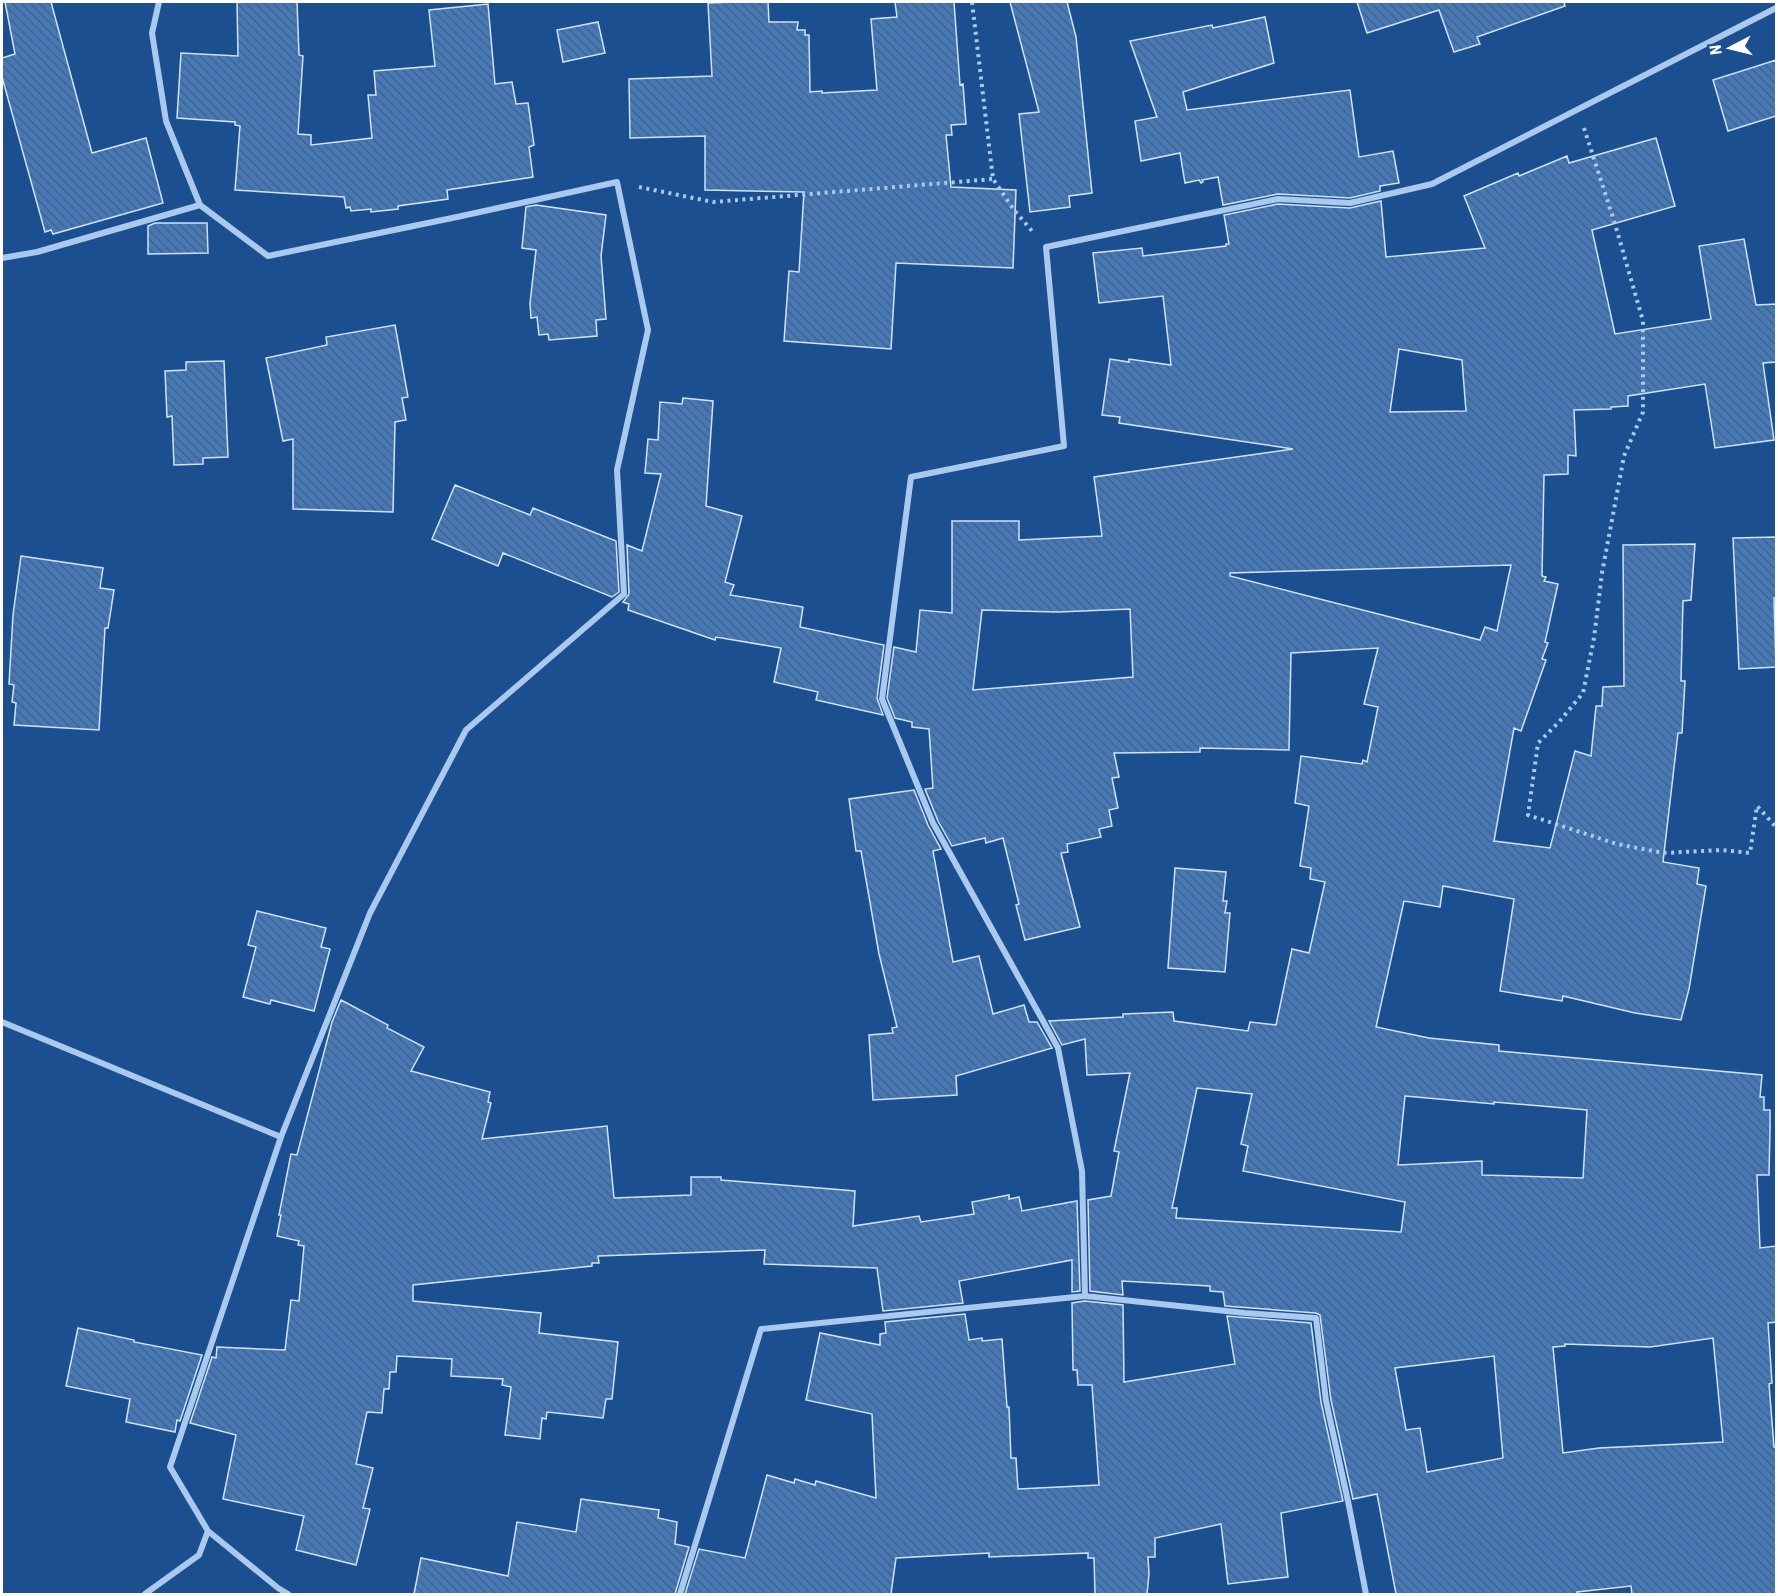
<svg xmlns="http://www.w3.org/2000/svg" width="1778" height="1596" font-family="'Roboto Condensed',sans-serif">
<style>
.building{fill:url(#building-back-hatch);stroke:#cfe3fa;stroke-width:1.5;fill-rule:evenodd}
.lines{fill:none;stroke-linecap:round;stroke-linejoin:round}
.path{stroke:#a9c9ee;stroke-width:4;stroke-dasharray:3 4.5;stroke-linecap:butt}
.minor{stroke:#a9c9ee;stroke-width:6}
</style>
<defs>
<pattern id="building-back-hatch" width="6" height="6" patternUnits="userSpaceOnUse" patternTransform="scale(1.5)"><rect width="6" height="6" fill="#4478b7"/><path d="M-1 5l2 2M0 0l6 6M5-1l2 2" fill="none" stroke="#486282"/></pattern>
</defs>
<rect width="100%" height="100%" fill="#1b4f8f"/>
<path class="building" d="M5 2H51L92 153 146 138 163 203 53 234 51 230 45 232 2 77V58L15 54Z
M237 2H297L299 55 303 56 298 134 311 135V145L372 138 368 95H376L374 71 435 66 429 10 488 4 495 84 512 82 516 104 528 103 534 145 529 147 533 177 447 190 448 199 398 206V209L371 212V209L351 211 350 207 346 208 344 197 235 190 240 126 235 125V122L177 118 181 53 238 56Z
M733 2H768L769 22H798L797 30H805V35H809L810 92 822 91V93L877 90 871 19 897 17 895 2H954L960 85 963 84 966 124 951 125 952 135H946L951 187 1016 190 1013 268 896 263 891 349 784 341 789 271 799 272 804 192 705 190V136L630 138 629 79 712 76 708 3Z
M1010 2H1067L1076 37 1092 193 1069 196 1070 207 1030 212 1019 114 1039 112Z
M1357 2H1564L1565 6 1477 37 1480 44 1454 52 1439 10 1367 33Z
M1265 17 1274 63 1183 92 1187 110 1350 90 1359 157 1393 151 1399 183 1380 186V191L1350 198 1278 194 1223 205 1218 177 1202 180 1203 182 1201 183 1199 180 1185 183 1180 153 1141 161 1135 121 1157 117 1130 41 1212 25 1213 28Z
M598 22 605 53 563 62 557 30Z
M1776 60V116L1728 131 1713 80Z
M1656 138 1675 206 1592 230 1615 334 1711 319 1699 246 1744 239 1756 305 1776 304V362L1763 363 1774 440 1715 448 1705 384 1628 396V406L1611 407V409L1574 410 1576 456 1568 455V474L1544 475 1542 576 1546 577 1544 581 1558 584 1545 642 1548 643 1542 659 1546 660 1521 731 1514 728 1494 841 1550 848 1575 751 1591 756 1596 706H1602L1603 687 1624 686 1623 545 1695 544 1691 600 1683 601 1681 681H1685L1682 733H1678L1663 862 1699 868 1697 884 1706 886 1689 989 1681 1020 1635 1013 1563 996 1562 1001 1500 991 1514 899 1443 886 1440 907 1404 901 1376 1027 1429 1038 1499 1045V1051L1762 1075 1760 1097H1764V1110H1770V1129L1769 1175H1757L1760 1248 1776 1246V1322L1768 1323 1772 1383 1769 1384 1774 1447H1776V1594H1632L1631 1586 1577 1592V1594H1396L1377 1494 1353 1499 1331 1400 1320 1315 1316 1313 1225 1306 1223 1292 1210 1291V1286L1122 1281 1123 1295 1090 1291 1088 1200 1111 1196 1119 1152 1114 1151 1130 1073 1087 1075 1085 1039 1062 1045 1049 1021 1123 1017V1014L1173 1012 1174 1021 1248 1031 1250 1022 1276 1025 1292 949 1309 953 1325 882 1310 879 1311 868 1300 866 1309 806 1295 803 1301 756 1362 764 1363 760 1367 762 1378 707 1364 704 1378 648 1291 653 1289 750 1200 748V752L1114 753 1119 777 1112 778 1118 808 1109 810 1112 826 1099 829 1101 837 1067 844 1068 852 1061 853 1080 927 1025 940 1016 905 1019 904 1003 838 986 843 985 838 952 846 938 821 925 789 933 788 929 729 912 727V722L895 718 887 698 894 647 916 652 920 610 952 613V521H1019V540L1102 536 1094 477 1293 449 1119 423 1120 417 1102 415 1110 359 1129 362V359L1171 365 1163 296 1099 303 1093 253 1142 248 1143 256 1226 246V244H1229L1224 215 1278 204 1350 208 1381 201 1386 257 1485 248 1464 196 1518 173 1519 176 1567 156 1569 163ZM1399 349 1462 360 1466 411 1390 412ZM1511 565 1497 631 1485 627 1480 640 1230 576V573ZM1130 609 1133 677 973 690 982 610 1058 612ZM1197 1088 1252 1094 1241 1144 1248 1146 1243 1171 1405 1202 1401 1232 1176 1218 1177 1208H1172ZM1405 1096 1494 1104V1102L1587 1110 1583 1178 1482 1175V1161L1398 1165ZM1713 1338 1723 1442 1599 1448 1563 1453 1553 1347 1565 1346V1344L1650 1347ZM1494 1356 1503 1458 1427 1472 1420 1428 1406 1430 1395 1368Z
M536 205 606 215 601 256 606 319 596 320 597 336 549 340 548 334 539 335 537 317 531 318 530 303 536 250 522 248 526 207Z
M155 223H207L208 253 148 254V226Z
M395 325 408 397 402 398 406 420 395 422 393 512 293 509V439L283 441 266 358 327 345 326 337Z
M224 361 228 457 203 458V464L174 465 172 416 167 417 165 371 186 370V362Z
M683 398 713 401 706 506 742 516 725 582 734 585 730 595 803 607 800 627 884 645 877 698 883 715 816 700 818 692 774 682 781 648 716 637 715 640 628 610 629 604 623 602 629 594 627 545 642 551 661 474 645 473 648 439 658 440 660 402 682 404Z
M455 485 530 515 533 508 616 541 619 592 612 597 503 553 498 566 432 539Z
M1776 537V598H1774L1776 667 1739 669 1733 538Z
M21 556 103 568 100 588 114 590 108 628H105L99 730 14 725 16 703 12 702 14 685 9 684 13 615Z
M914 790 928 825 941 849 933 851 953 962 979 956 993 1014 1024 1005 1029 1022H1037L1052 1048 956 1076 957 1095 873 1100 869 1035 893 1033 892 1028 897 1027 879 954 861 851H856L849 799Z
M1175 868 1226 872 1223 901H1227L1225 913H1230L1225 972 1168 968Z
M257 911 326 928 321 947 330 949 314 1011 271 1000 270 1004 243 997 256 947 248 945Z
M341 1000 388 1025 387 1028 424 1047 411 1071 490 1092 488 1102 491 1103 482 1139 607 1126 614 1198 691 1195V1177H721V1180L855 1191 853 1226 919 1216 921 1222 974 1214 972 1202 1009 1195V1199L1019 1197 1022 1211 1077 1201 1080 1291 1072 1292V1260L959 1281 963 1303 883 1311 877 1268 764 1264 765 1250 598 1256 599 1263H592V1266L413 1285V1301L541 1313 539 1333 618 1342 612 1399H606L603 1418 547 1412 546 1419 542 1418 540 1439 505 1435 511 1387 502 1385 503 1379 451 1376 452 1359 397 1356 396 1372H390L389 1389H384L382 1413 367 1412 356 1464 373 1468 363 1508 370 1509 356 1565 296 1550 304 1516 223 1499 236 1435 190 1423 212 1357 216 1358 217 1347 285 1350 291 1300 299 1301 304 1246 298 1245 299 1241 277 1236 281 1215H279L291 1154 297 1155 332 1022Z
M1085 1301 1123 1305 1124 1382 1235 1364 1227 1316 1311 1323 1321 1402 1343 1501 1281 1513 1288 1577 1228 1584 1221 1524 1155 1538V1557H1148L1149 1574 1147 1594H1095L1094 1558H1088V1553L989 1557V1553L896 1558 891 1594H685L699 1549 745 1558 767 1475 794 1483 795 1479 815 1485 816 1481 876 1498 872 1414 806 1400 820 1333 880 1345V1334L886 1333 885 1322 965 1314 969 1340 982 1338V1341L1002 1339 1007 1407H1009L1011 1458H1016L1018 1489 1099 1485 1092 1385H1078L1077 1370H1073L1072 1303Z
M78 1328 134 1340V1342L202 1355 180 1421 177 1420 175 1432 126 1422 130 1399 66 1386Z
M581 1499 659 1510 658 1518 677 1522 675 1544 689 1547 675 1594H414L421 1558 508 1576 517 1522 576 1532Z"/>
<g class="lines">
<path class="path" d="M972 2 993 179 1014 210 1032 231
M1584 128 1615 224 1643 321V412L1624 456 1602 573 1594 638 1583 693 1559 722 1538 743 1528 815 1617 844 1664 853 1722 850 1750 853 1757 806 1776 827
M639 187 713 202 993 179"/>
<path class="minor" d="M159 2 152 33 166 121 200 205 268 256 457 217 617 182 648 330 617 470 624 594 466 730 370 913 281 1137
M2 258 37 252 200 205
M2 1022 281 1137 170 1467 208 1531 278 1588 288 1594
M1085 1296 1245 1313 1316 1318 1326 1401 1349 1506 1366 1594
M145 1594 199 1555 208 1531
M680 1594 761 1329 1085 1296 1082 1171 1058 1048 933 823 882 699 911 477 1064 446 1046 247 1278 199 1350 203 1432 184 1776 8"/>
</g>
<rect width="1778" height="1596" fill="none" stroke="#ffffff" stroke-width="6"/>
<g transform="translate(1730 48) rotate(263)" stroke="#1b4f8f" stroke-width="4.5" paint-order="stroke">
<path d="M0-4.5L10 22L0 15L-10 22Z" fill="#ffffff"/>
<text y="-9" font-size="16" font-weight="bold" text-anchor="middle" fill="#ffffff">N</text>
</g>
</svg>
